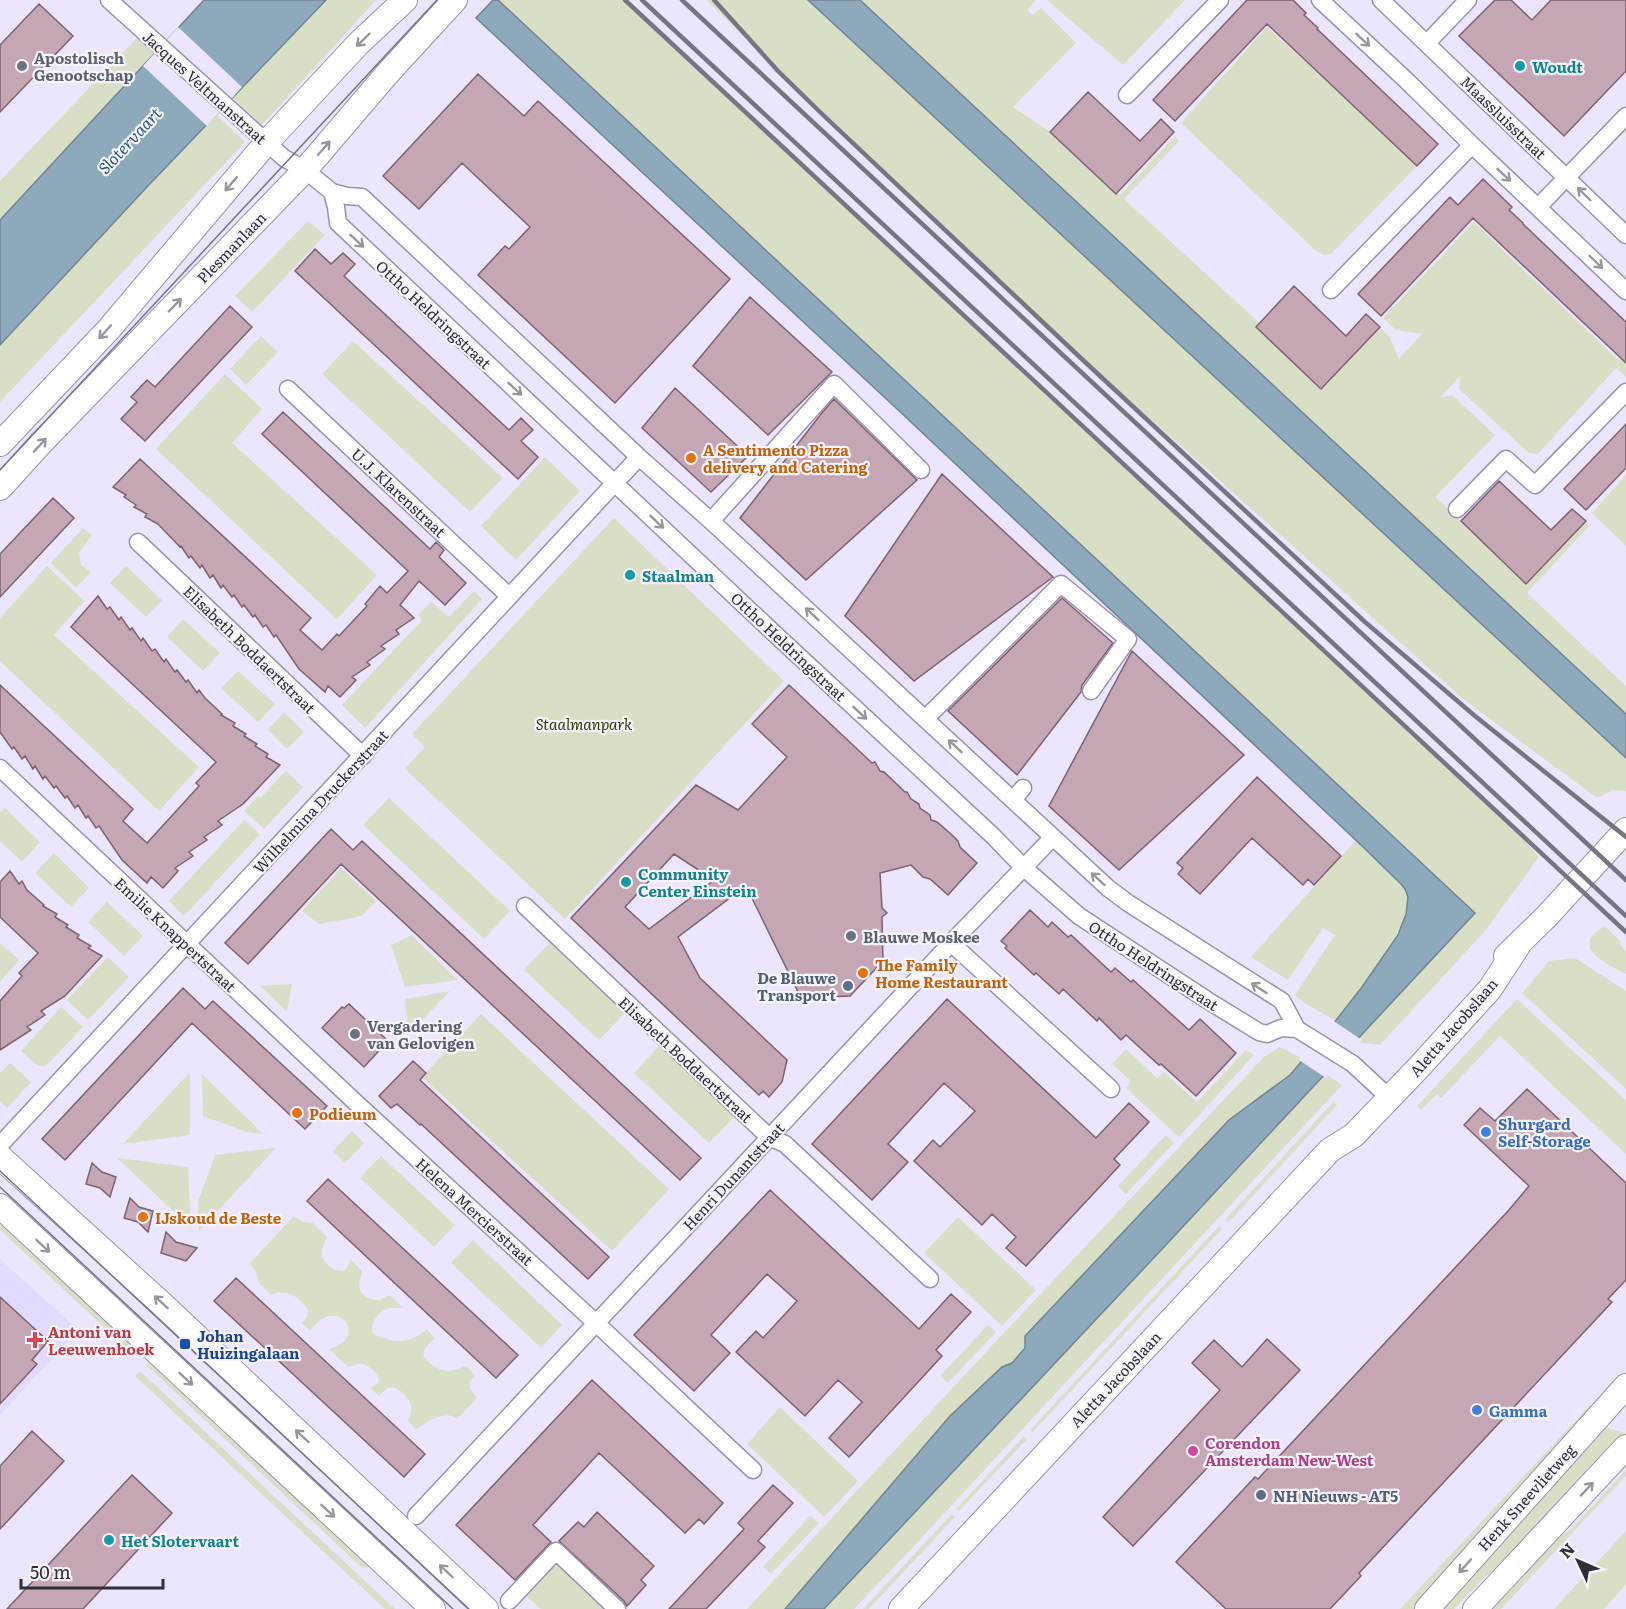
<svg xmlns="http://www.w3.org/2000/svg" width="1626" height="1609" font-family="Literata,serif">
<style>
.built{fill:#e3daff}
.green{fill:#d9dfc7}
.water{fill:#8ea9bb;stroke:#728494;stroke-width:1.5}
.pier{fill:#ebe5fd}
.building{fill:#c4a6b5;stroke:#7e6271;stroke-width:1.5;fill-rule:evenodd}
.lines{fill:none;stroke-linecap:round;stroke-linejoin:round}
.street-casing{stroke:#9a92ae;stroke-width:19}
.secondary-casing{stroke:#9a92ae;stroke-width:26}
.street{stroke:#fff;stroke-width:16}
.secondary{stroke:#fff;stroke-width:24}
.tram{stroke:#787484;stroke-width:1.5}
.rail{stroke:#787484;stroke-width:4.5}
.oneway{stroke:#98969c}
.worship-dot{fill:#6b7280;stroke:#f7f5fb;stroke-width:2}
.culture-dot{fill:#0f9aa8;stroke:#f7f5fb;stroke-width:2}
.food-dot{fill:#e8710a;stroke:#f7f5fb;stroke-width:2}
.service-dot{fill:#5c6f8a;stroke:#f7f5fb;stroke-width:2}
.shop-dot{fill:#3f7fe0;stroke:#f7f5fb;stroke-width:2}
.health-dot{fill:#e0444e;stroke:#f7f5fb;stroke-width:2}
.transit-dot{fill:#1a4fb4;stroke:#f7f5fb;stroke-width:2}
.hotel-dot{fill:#d1479c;stroke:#f7f5fb;stroke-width:2}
.labels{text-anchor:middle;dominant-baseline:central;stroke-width:4.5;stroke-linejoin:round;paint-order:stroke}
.worship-label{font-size:15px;font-weight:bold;fill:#5b616d;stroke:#f7f5fb;text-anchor:start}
.culture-label{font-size:15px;font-weight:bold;fill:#0d838f;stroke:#f7f5fb;text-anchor:start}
.street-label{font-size:15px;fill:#312e39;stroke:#f7f5fb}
.food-label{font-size:15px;font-weight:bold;fill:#c56008;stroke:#f7f5fb;text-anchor:start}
.park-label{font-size:15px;font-style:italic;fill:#363d0a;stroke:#f7f5fb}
.service-label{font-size:15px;font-weight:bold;fill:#4e5e75;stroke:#f7f5fb;text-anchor:end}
.shop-label{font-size:15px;font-weight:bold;fill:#366cbe;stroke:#f7f5fb;text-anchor:start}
.health-label{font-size:15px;font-weight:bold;fill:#be3a42;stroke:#f7f5fb;text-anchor:start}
.transit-label{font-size:15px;font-weight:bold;fill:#164399;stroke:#f7f5fb;text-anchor:start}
.hotel-label{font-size:15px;font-weight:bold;fill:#b23c85;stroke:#f7f5fb;text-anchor:start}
.water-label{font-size:16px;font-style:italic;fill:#275875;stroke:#f7f5fb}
</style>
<rect width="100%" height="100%" fill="#ebe5fd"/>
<path class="built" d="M0 1259 78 1330 0 1415Z"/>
<path class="green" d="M326 0H376L262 125 232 97Z
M498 0H622L1527 843 1539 857 1485 931 1380 1045 1355 1042 1475 912Z
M706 0H808L1626 758V791L1613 790 1597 798 1462 698 1265 521 1063 341Z
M860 0H1036L1027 10 1033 15 1041 8 1076 43 1013 107 1051 132 1120 195 1175 136 1179 141 1124 199 1264 327 1323 384 1380 327 1390 338 1399 359 1422 334 1396 330 1383 318 1474 222 1617 359H1626V377L1616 368 1538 454 1529 453 1459 389 1460 376 1440 398 1452 395 1495 435 1435 497 1527 584 1585 523 1589 526 1527 593 1626 686V714Z
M1049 0H1185L1123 65 1048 1Z
M1267 27 1419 164 1331 254 1323 255 1314 249 1181 123Z
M137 38 155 54 0 220V181Z
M217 115 245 142 0 402V345L147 187Z
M308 221 325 235 252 312 235 296Z
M261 336 278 352 246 385 230 369Z
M353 341 503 478 470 512 322 374Z
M225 374 262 409 232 443 377 575 337 619 156 449Z
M545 457 580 491 516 560 481 526Z
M1626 475V546L1592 513Z
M614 518 784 681 565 919 405 769 425 747 412 734Z
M83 528 92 535 79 553 81 565 91 572 76 588 51 563Z
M47 566 84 601 54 635 199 767 159 811 0 661V618Z
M126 566 162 600 146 617 110 583Z
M474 591 482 599 365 728 342 705 422 620 418 615 431 602 449 617Z
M183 619 220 653 203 671 167 637Z
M238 671 275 704 258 722 221 688Z
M284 712 304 732 287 749 268 730Z
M286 771 303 787 264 829 244 811 258 796 261 797Z
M389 798 510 911 484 939 363 825Z
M5 808 40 842 22 862 0 841V812Z
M244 820 260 834 184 916 169 901Z
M1356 840 1401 884C1404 888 1407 891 1408 896 1413 927 1355 996 1336 1021L1306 1004 1295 995 1335 935 1323 928 1288 980 1251 957Z
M54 853 89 888 71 907 35 873Z
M341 868 376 901 362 916 319 924 302 911Z
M107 902 143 936 124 956 88 922Z
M1605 926 1621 942 1620 945 1626 951V974C1607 964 1567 947 1605 926Z
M412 935V936L458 980 405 987 391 945Z
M0 943 19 960 0 982Z
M550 943 625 1013 599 1040 524 970Z
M108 957 129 977 88 1020 67 1000Z
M1575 958 1626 991V1089L1522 993 1549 961Z
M292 984 287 1012 260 986Z
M450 991 409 1034 405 999Z
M1517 999 1626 1100V1154L1500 1036 1441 1098 1437 1094 1421 1110 1417 1106Z
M61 1007 83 1027 46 1066H38L21 1051Z
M481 1014 669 1189 612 1251 422 1077Z
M659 1046 735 1116 709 1143 634 1073Z
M1280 1047 1303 1059 1290 1075 1229 1120 1025 1336C1025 1353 1018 1360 1002 1367L950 1416 785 1609H747L1001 1336 1264 1057Z
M1126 1049 1157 1078 1164 1072 1197 1102 1246 1050 1254 1055 1179 1137 1126 1088 1131 1081 1112 1064Z
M10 1063 31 1082 7 1108 0 1101V1073Z
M190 1072V1135L123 1144Z
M202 1074 263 1134 247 1132 203 1116Z
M1326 1074 1342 1085 912 1548 854 1609H824Z
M1334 1101 1337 1105 1228 1223 1225 1220Z
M352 1131 364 1143 345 1163 333 1151Z
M1166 1135 1174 1143 1126 1194 1118 1186Z
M276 1148 199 1231 198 1202 215 1155Z
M381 1156 455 1225 434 1247 360 1178Z
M117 1158 188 1167 191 1228Z
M0 1213 143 1346 134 1355 0 1230Z
M294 1216 303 1222 313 1223 327 1237C325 1242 322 1248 322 1253 322 1264 335 1272 344 1271L349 1264 350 1259 362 1271C361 1276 358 1284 360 1290 362 1297 374 1301 381 1300 382 1299 388 1296 389 1295L403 1308C397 1308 389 1307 384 1310 377 1314 368 1327 374 1334 377 1337 383 1338 387 1339 402 1344 414 1339 427 1330L435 1338C428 1344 422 1349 424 1358 439 1372 447 1374 466 1366L475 1375 469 1383 470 1388 477 1398 457 1419C445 1409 427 1422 416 1430L408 1421C416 1406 408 1393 393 1387L387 1388 379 1396 370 1388 379 1382C379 1372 370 1367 361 1363L348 1367 329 1349C371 1339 337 1292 310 1331L302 1323 307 1317 308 1311C301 1297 286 1288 271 1295L259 1283 257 1274 250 1263Z
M958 1217 1036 1290 1002 1326 924 1253Z
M1219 1226 1222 1229 1033 1432 1030 1430Z
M473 1240 562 1325 541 1348 451 1263Z
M988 1325 996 1332 948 1383 940 1376Z
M154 1356 372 1562 366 1568 360 1566 146 1365Z
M140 1371 395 1609H385L135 1376Z
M1590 1405 1597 1411 1419 1609H1400Z
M780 1407 858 1481 824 1517 747 1444Z
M1605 1427 1622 1432 1626 1436 1521 1551 1486 1576 1454 1609H1438Z
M1024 1436 1027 1439 959 1511 956 1509Z
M1626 1470V1476L1501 1609H1486L1544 1548 1571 1529Z
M951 1515 955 1517 869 1609H863Z
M810 1516 819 1523 771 1574 763 1567Z
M1626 1531V1584L1604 1609H1554Z
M555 1556 612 1609H541L521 1591Z"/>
<path class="water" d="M204 0H326L147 187 0 345V220Z
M493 0H498L1475 913 1164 1247 824 1609H785L950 1416 1002 1367 1012 1363 1025 1348V1336L1229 1120 1290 1075 1330 1028 1362 987 1398 935 1406 914 1408 897 1405 889 1401 884 1361 845 896 408 476 18Z
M808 0H860L1626 714V758Z"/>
<path class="pier" d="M178 27 242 87 207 126 143 66Z
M1332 1020 1362 1040 1326 1078 1299 1060Z"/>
<path class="building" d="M1247 0H1293L1306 13 1304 15 1318 28 1317 29 1438 144 1417 166 1267 24 1175 121 1153 100Z
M1495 0H1511L1532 20 1551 0H1626V71L1564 136 1459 36Z
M39 4 73 36 0 112V45Z
M478 74 524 116 538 101 730 279 615 403 478 275 505 246 509 249 530 227 462 163 419 209 383 176Z
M1088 92 1140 141 1161 119 1174 132 1116 194 1050 132Z
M1483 179 1512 207 1509 210 1523 223V224L1626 322V363L1473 218 1381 316 1358 294 1450 197 1458 205Z
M315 249 331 264 343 253 355 264 344 276 509 430 521 418 533 430 521 441 538 457 518 479 295 271Z
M1294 286 1346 336 1366 314 1380 327 1321 389 1256 327Z
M750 297 832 372 768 435 693 366Z
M230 306 252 327 145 441 121 419 137 402 131 397 147 380 155 387Z
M675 388 748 456 711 492 642 428Z
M834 399 917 480 806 580 740 518 821 414Z
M283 412 430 549 436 542 444 550 439 557 466 583 445 605 419 581 400 605 414 618 396 630 399 634 381 646 385 649 367 662 370 665 352 677 356 680 340 697 328 686 325 692 299 669 276 635 274 637 266 625 263 627 255 615 253 617 244 605 242 607 234 595 232 597 223 585 221 588 213 575 210 578 202 565 200 568 191 556 189 558 181 546 180 547 158 524 145 517 147 514 134 507 136 505 124 497 126 495 113 487 140 459 311 618 300 630 322 650 337 634 339 636 367 606 365 604 380 586 387 593 408 571 262 434Z
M1626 424V468L1586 510 1564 489Z
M942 474 1053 577 914 681 845 616Z
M1499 481 1551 530 1572 509 1586 521 1526 584 1461 521Z
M53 498 74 518 0 597V554Z
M98 596 107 609 110 607 119 620 121 617 130 630 132 628 141 641 143 638 152 651 155 649 164 662 166 659 175 672 177 670 186 682 188 680 197 693 199 690 205 698 222 714 221 715 235 723 233 726 246 734 244 736 257 744 255 746 268 754 266 757 280 765 243 804 218 821 222 825 204 837 207 840 189 852 193 856 175 868 178 871 163 888 151 877 147 883 122 860 99 826 96 828 88 816 86 818 78 805 75 808 67 796 65 798 56 786 54 788 45 776 43 779 35 766 33 769 25 756 22 759 14 747 12 749 0 732V685L133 809 123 821 147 843 199 786 196 783 216 762 71 627Z
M1062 598 1113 643 1082 685 1081 692 1017 775 948 711Z
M1132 651 1244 755 1119 870 1049 806Z
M789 685 872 763 875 762 880 771 884 772 905 792H907L911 799 919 804 920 808 930 815 931 820 937 822 951 834 958 841 960 847 977 863 948 895 930 879 923 877 911 865 880 873 882 908 887 913 882 917 883 961 850 996 801 998 746 886 678 937 700 978 787 1060 782 1082 769 1097 763 1091 759 1095 571 918 696 785 738 810 787 757 752 724ZM674 854 714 880 649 929 625 907Z
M1257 777 1341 856 1314 885 1308 879 1303 885 1252 838 1200 894 1178 874 1183 868 1177 863Z
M331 829 353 850 362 841 701 1158 680 1180 341 864 248 964 225 943Z
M10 871 19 884 22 881 27 890 44 905 43 906 57 914 55 917 68 925 66 927 79 935 77 938 91 946 88 948 102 956 65 996 41 1011 45 1015 27 1027 31 1030 0 1050V1001L22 976 19 973 38 953 0 917V882Z
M1030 910 1048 927 1052 922 1068 937 1071 935 1111 972 1115 968 1131 982 1133 980 1189 1030 1200 1019 1236 1053 1196 1096 1161 1064 1159 1065 1126 1035 1121 1040 1099 1018 1097 1021 1063 989 1059 994 1036 973 1034 975 1005 948 1007 946 1001 941Z
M183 988 205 1009 213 1001 327 1106 305 1129 192 1023 65 1160 42 1139Z
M947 999 1096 1138 1129 1103 1149 1122 1114 1159 1120 1165 1026 1266 1006 1248 1016 1237 992 1214 982 1225 914 1161 933 1140 940 1147 975 1111 944 1083 888 1144 908 1162 872 1200 812 1144Z
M349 1004 388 1041 364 1067 322 1028 342 1007 344 1008Z
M413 1061 426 1073 420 1080 609 1257 588 1279 421 1124 420 1125 397 1104 391 1108 379 1096Z
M1527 1089 1626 1183V1280L1608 1299 1612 1302 1359 1573 1361 1576 1330 1609H1226L1176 1562 1255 1477 1258 1479 1508 1211 1529 1186 1464 1125 1480 1108 1495 1121Z
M92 1163 102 1172 116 1177 110 1197 100 1188 86 1184Z
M328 1179 518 1355 496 1378 307 1201Z
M770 1190 919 1329 951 1294 971 1312 936 1350 942 1356 849 1457 829 1438 862 1402 838 1380 805 1416 736 1352 756 1331 763 1338 797 1301 767 1274 711 1335 730 1353 694 1391 634 1335Z
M130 1198 139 1207 153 1211 148 1232 138 1222 124 1218Z
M166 1232 176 1242 197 1248 186 1261 161 1253Z
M236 1278 425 1454 404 1477 214 1301Z
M0 1297 48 1341 32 1360 37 1364 0 1404Z
M1267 1339 1300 1370 1133 1546 1103 1517 1220 1390 1192 1363 1214 1340 1242 1367Z
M592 1380 723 1503 704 1524 699 1519 685 1533 599 1453 533 1525 551 1542 515 1580 456 1525Z
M32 1431 64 1461 0 1529V1466Z
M132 1475 172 1513 83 1609H7Z
M773 1485 793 1503 758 1541 765 1547 706 1609H669L744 1529 738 1523Z
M597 1512 654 1566 641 1580 646 1585 627 1606 624 1601 559 1541 578 1522 584 1527Z"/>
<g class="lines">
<g class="street-casing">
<path id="street" d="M109 0 284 158 305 170 332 192 347 196 362 197 639 457 711 521 1108 888 1128 903 1282 1001 1297 1029
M1320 0 1407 81 1472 145 1626 291
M1381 0 1626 235
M1427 43 1468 0
M1127 95 1220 0
M332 192 336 207 338 223 776 635 993 836 1023 867 1079 916 1207 1000 1259 1032 1267 1034 1281 1028 1297 1029 1353 1064 1382 1091
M1538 207 1626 116
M1331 290 1472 145
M288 389 509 596
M1457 509 1506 459 1535 485 1626 392
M711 521 834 384 921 470
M138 542 363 756
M925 719 1061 584 1128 639 1091 691
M0 768 353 1100 596 1323 753 1470
M1013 800 1023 788
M525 906 769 1137 785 1144 930 1279
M951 943 1111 1089
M0 1145 639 457
M416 1516 951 943 1053 837
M509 1601 556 1551 617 1609"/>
</g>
<g class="secondary-casing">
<path id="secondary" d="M0 444 109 329 267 142 358 44 405 0
M0 488 41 443 305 170 387 74 455 0
M1506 956 1546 917 1626 830
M0 1157 162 1304 486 1609
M0 1206 433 1609
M901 1609 1330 1150 1354 1135 1421 1065 1490 989 1518 946
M1427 1609 1626 1386
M1475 1609 1626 1447"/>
</g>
<use href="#street" class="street"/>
<use href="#secondary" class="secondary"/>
<path class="tram" d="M0 470 437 0
M0 1171 469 1609
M0 1187 453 1609"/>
<path class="rail" d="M625 0 1626 932
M642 0 1626 916
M682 0 1626 880
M714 0 778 71 821 113 1085 362 1365 622 1475 716 1626 837"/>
</g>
<defs><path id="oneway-shaft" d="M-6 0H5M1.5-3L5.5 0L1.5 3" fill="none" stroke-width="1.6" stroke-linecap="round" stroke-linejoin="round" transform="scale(1.5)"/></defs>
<g class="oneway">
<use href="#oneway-shaft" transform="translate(363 40) rotate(136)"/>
<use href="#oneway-shaft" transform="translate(1363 40) rotate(43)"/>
<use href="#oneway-shaft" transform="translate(324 148) rotate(-49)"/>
<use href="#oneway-shaft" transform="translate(1504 175) rotate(43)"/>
<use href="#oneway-shaft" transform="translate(231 184) rotate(130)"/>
<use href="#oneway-shaft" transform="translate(1584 194) rotate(-136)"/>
<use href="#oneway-shaft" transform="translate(357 241) rotate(43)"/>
<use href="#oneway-shaft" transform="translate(1596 262) rotate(44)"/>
<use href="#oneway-shaft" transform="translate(175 305) rotate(-46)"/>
<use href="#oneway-shaft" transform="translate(105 332) rotate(132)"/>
<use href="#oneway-shaft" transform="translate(515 389) rotate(43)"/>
<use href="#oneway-shaft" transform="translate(40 445) rotate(-47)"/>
<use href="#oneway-shaft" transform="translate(657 522) rotate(43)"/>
<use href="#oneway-shaft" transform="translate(812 614) rotate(-137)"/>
<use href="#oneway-shaft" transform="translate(860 713) rotate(43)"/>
<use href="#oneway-shaft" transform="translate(955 746) rotate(-137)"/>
<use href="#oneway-shaft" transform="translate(1098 879) rotate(-138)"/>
<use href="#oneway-shaft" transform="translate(1259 988) rotate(-147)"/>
<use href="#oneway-shaft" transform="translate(43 1246) rotate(43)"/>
<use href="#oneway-shaft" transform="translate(161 1302) rotate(-138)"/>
<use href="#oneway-shaft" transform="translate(186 1379) rotate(43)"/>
<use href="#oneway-shaft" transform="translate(302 1436) rotate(-137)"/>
<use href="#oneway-shaft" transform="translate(1587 1489) rotate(-47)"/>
<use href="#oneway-shaft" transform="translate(328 1511) rotate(43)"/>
<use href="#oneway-shaft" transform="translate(1465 1566) rotate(132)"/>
<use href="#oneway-shaft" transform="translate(446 1571) rotate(-137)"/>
</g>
<g class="worship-dot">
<circle cx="22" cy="66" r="6"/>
<circle cx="851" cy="936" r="6"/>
<circle cx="355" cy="1034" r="6"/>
</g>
<g class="culture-dot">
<circle cx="1520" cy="66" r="6"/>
<circle cx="630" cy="575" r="6"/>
<circle cx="626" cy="882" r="6"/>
<circle cx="109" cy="1540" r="6"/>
</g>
<g class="food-dot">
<circle cx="691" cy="458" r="6"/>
<circle cx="863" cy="973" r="6"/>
<circle cx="297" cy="1113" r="6"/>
<circle cx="143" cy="1217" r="6"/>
</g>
<g class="service-dot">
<circle cx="848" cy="986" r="6"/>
<circle cx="1261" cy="1495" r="6"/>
</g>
<g class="shop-dot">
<circle cx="1486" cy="1132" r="6"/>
<circle cx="1477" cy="1410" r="6"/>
</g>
<path class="health-dot" d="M32 1331h6v6h6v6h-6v6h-6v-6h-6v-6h6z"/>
<rect class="transit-dot" x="179" y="1338" width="12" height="12" rx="3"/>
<circle class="hotel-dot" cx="1193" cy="1451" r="6"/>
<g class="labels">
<g class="worship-label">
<text x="34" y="57">Apostolisch<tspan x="34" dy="17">Genootschap</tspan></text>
<text x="863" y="936">Blauwe Moskee</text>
<text x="367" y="1025">Vergadering<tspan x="367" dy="17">van Gelovigen</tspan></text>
</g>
<g class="culture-label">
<text x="1532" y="66">Woudt</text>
<text x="642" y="575">Staalman</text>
<text x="638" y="873">Community<tspan x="638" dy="17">Center Einstein</tspan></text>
<text x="121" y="1540">Het Slotervaart</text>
</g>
<g class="street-label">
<text transform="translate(205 87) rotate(42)">Jacques Veltmanstraat</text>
<text transform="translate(1504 117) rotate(44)">Maassluisstraat</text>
<text transform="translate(231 247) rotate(-46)">Plesmanlaan</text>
<text transform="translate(434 314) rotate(43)">Ottho Heldringstraat</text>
<text transform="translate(399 492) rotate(43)">U.J. Klarenstraat</text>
<text transform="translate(789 646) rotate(43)">Ottho Heldringstraat</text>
<text transform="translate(250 649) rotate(44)">Elisabeth Boddaertstraat</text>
<text transform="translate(320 801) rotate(-47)">Wilhelmina Druckerstraat</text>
<text transform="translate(176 934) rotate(43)">Emilie Knappertstraat</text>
<text transform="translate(1154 965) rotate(33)">Ottho Heldringstraat</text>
<text transform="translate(1453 1027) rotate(-49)">Aletta Jacobslaan</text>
<text transform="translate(686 1059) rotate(43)">Elisabeth Boddaertstraat</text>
<text transform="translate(733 1176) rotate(-47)">Henri Dunantstraat</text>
<text transform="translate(475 1211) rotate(42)">Helena Mercierstraat</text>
<text transform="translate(1115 1379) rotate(-47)">Aletta Jacobslaan</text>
<text transform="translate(1526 1497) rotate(-48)">Henk Sneevlietweg</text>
</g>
<g class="food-label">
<text x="703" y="449">A Sentimento Pizza<tspan x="703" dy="17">delivery and Catering</tspan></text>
<text x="875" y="964">The Family<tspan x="875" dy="17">Home Restaurant</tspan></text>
<text x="309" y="1113">Podieum</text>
<text x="155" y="1217">IJskoud de Beste</text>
</g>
<g class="park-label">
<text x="584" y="723">Staalmanpark</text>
</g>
<g class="service-label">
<text x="836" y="977">De Blauwe<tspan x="836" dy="17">Transport</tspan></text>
<text x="1273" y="1495" text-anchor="start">NH Nieuws - AT5</text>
</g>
<g class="shop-label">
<text x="1498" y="1123">Shurgard<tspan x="1498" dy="17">Self-Storage</tspan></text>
<text x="1489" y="1410">Gamma</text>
</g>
<g class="health-label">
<text x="48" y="1331">Antoni van<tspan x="48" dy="17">Leeuwenhoek</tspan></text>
</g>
<g class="transit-label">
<text x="197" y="1335">Johan<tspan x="197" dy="17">Huizingalaan</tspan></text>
</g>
<g class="hotel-label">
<text x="1205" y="1442">Corendon<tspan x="1205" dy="17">Amsterdam New-West</tspan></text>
</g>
<g class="water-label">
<text transform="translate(129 140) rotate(-47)">Slotervaart</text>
</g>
</g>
<g transform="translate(1578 1561) rotate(314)" stroke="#f7f5fb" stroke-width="4.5" paint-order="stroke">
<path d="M0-4.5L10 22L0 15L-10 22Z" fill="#312e39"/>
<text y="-9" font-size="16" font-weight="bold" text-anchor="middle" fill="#312e39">N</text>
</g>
<path d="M21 1579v9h142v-9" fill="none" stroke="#312e39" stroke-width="3"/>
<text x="30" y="1579" font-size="18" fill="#312e39" stroke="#f7f5fb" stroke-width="4.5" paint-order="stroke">50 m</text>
</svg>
